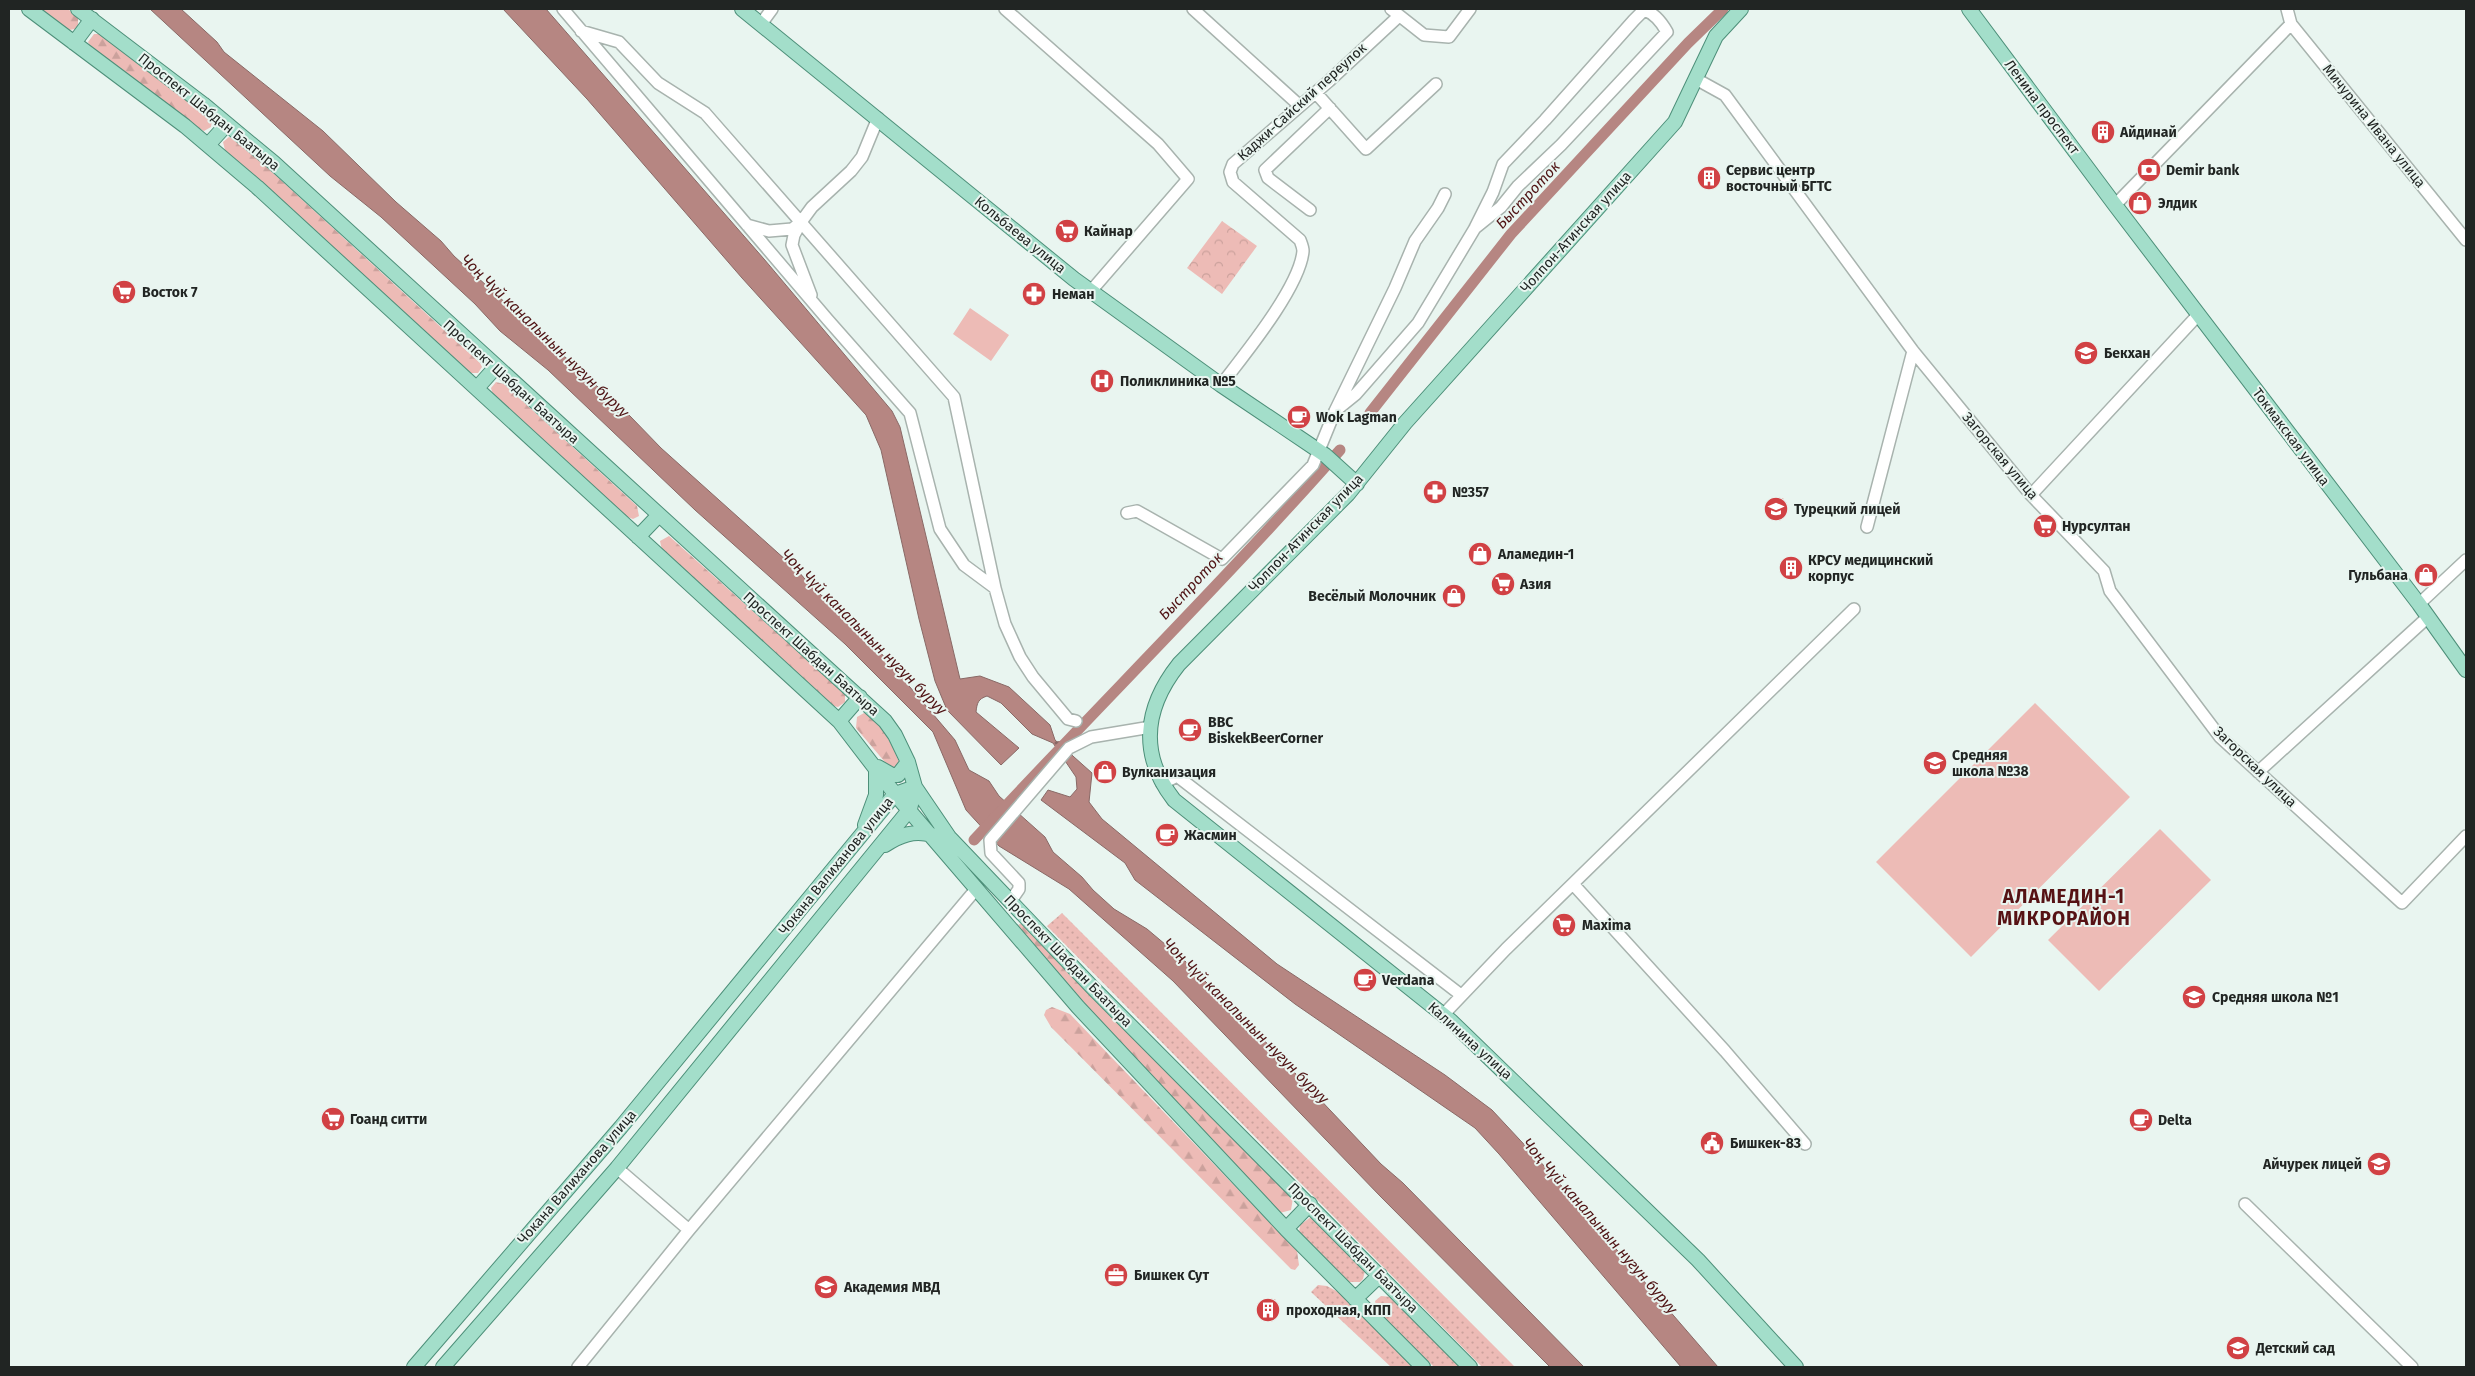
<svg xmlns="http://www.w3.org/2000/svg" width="2475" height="1376" font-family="'Fira Sans',sans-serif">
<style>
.grass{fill:url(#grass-dots)}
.forest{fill:url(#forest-firs)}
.park{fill:url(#park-crowns)}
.garden{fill:#edbbb6}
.water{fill:#b68682;stroke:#896966}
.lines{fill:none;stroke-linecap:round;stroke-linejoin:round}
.stream{stroke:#896966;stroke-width:3}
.canal{stroke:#b68682;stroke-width:11}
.minor-casing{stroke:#a8b3ae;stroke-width:14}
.major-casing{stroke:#4d8f79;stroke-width:16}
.minor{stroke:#fff;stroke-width:11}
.major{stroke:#a3deca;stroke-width:14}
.labels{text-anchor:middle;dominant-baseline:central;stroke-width:4;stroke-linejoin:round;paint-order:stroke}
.street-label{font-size:14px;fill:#212523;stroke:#e9f5f0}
.poi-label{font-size:14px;font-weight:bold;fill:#212523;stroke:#e9f5f0;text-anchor:start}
.water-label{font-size:15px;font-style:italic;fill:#4f1314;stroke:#e9f5f0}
.district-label{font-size:19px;font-weight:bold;letter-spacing:1px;fill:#561214;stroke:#e9f5f0}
</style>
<defs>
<pattern id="grass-dots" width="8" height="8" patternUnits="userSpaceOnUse" patternTransform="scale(1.25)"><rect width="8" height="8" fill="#edbbb6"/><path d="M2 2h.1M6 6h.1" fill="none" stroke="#cba19c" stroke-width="1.8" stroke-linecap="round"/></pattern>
<pattern id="forest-firs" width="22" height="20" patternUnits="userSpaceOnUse" patternTransform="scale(1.25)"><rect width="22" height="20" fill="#edbbb6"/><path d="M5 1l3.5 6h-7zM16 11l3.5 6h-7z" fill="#cba19c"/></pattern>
<pattern id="park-crowns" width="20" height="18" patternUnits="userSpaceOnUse" patternTransform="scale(1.25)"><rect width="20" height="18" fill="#edbbb6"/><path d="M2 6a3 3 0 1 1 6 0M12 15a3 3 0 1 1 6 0" fill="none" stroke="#cba19c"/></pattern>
</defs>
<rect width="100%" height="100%" fill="#e9f5f0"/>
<path class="grass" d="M1062 913 1515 1367H1482L1047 926Z
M1311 1217 1365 1271 1363 1279 1360 1282H1349L1299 1233 1300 1225Z
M1318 1285 1327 1286 1338 1292 1413 1367H1391L1311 1292Z
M1381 1296 1392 1297 1461 1367H1434L1377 1310 1375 1301Z"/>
<path class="forest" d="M41 9H68L78 18V26L75 29 69 30Z
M94 34H99L210 118 212 121 211 127 204 131 200 129 90 46 88 42Z
M229 137 237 140 480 363 482 367 478 373H471L225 150 223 142Z
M496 382 504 384 637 506 639 516 633 519 625 516 493 395 491 388Z
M669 536 845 694V702L838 707 834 706 662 550 660 541Z
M864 713C882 721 893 747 900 764L897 770 890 768 856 728 857 717Z
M1022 923 1293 1198 1291 1210 1280 1213 1122 1046 1020 928 1018 925Z
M1052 1007 1070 1014 1297 1251 1299 1265 1295 1270 1291 1269 1051 1027 1044 1015 1046 1010Z"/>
<path class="park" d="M1222 221 1257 246 1222 294 1187 268Z"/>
<path class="garden" d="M970 308 1009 335 991 361 953 334Z
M2035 703 2130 797 1971 957 1876 862Z
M2160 829 2211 880 2099 991 2048 940Z"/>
<path class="water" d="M150 9H181L217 42 224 52 323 131 396 202 441 241 454 256 630 416 661 448 797 570 814 589 858 626 955 740 969 770 989 781 999 796 1045 837 1053 852 1082 877 1093 890 1114 909 1147 929 1185 961 1261 1037 1381 1164 1403 1183 1584 1367H1550L1380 1196 1173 981 1069 889 999 846 966 810 933 732 845 644 695 510 548 370 500 331 475 304 381 217 330 176Z
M503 9H546L764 259 892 411 900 427 960 679 980 676 1009 687 1050 725 1055 740 1092 773 1089 802 1102 819 1277 964 1445 1075 1492 1110 1547 1169 1718 1367H1681L1499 1154 1475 1128 1295 1004 1135 880 1125 863 1041 800 1048 790 1070 797 1077 789 1076 777 1053 743 1032 734 1001 703 987 696C978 699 977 703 976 712L1019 748 1001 765 947 710 935 681 919 619 881 450 866 415 742 278 587 99Z"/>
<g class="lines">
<path class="stream" d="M1056 743 1064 742"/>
<path class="canal" d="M1370 413 1511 234 1688 43 1723 9
M974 840C1095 709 1222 584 1340 450"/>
<g class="minor-casing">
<path id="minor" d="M563 9 828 320 910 413 940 529 964 565 995 588 1005 624 1020 657 1033 677 1068 719 1076 721
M1005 9 1158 144 1188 179 1091 291
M1193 9 1300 106
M1391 9 1424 35 1449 37 1470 9
M2287 9 2291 24 2466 240
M761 24 772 9
M581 31 619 42 658 83 705 113 954 397 995 588
M1696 79 1725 95 1913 351 2031 495 2104 571 2110 591 2220 737 2402 903 2466 836
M1316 93 1366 149 1436 84
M2115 205 2291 24
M1310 210 1268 178 1265 170 1330 108
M800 224 794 235 792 245 811 295
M747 225 769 231 792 229 801 222 812 207 851 171 862 157 878 118
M1221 385C1244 355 1300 287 1303 251 1303 247 1301 243 1300 240L1233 182 1230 172 1233 164 1329 81 1399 16
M1335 411 1356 394 1418 323 1475 228 1493 192 1503 164 1545 120 1634 20 1644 10C1654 13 1662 23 1667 32L1561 145 1518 186 1501 207 1475 228
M2031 495 2198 315
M1127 513 1137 511 1222 559 1313 465 1335 411 1395 288 1415 241 1438 208 1445 194
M1867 527 1913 351
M2419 604 2466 560
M2258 772 2428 617
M1162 784 1177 776 1461 995
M1573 884 1725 1051 1805 1144
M1010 902 1019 889V883L991 853 990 840 1069 748 1091 737 1151 727
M1443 1015 1506 949 1854 609
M617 1168 689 1230
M2245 1204 2412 1367
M578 1367 689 1230 977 888"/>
</g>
<g class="major-casing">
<path id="major" d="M29 9 185 126 257 187 839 721 895 794 1078 1007 1286 1229 1423 1367
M78 9 203 104 274 163 885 721 895 735 908 762 915 787 949 837 1093 988 1470 1367
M742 9 1074 279 1221 385 1325 455 1357 484
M1741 9 1716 36 1675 122 1405 423 1348 494 1179 664C1144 708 1139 755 1174 800L1451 1021 1698 1260 1796 1367
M1969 9 2115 205 2419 604 2466 670
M74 43 92 19
M208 145 227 124
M477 388 495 368
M638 537 658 516
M839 721 860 697
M878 767 892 775H898L908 762
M865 825 876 795V769
M885 845C900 835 914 830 932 835
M1286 1229 1310 1204
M1355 1299 1380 1275
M414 1367 621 1127 895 794 915 787
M443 1367 617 1168 910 809 912 800"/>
</g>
<use href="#minor" class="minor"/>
<use href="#major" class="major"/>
</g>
<defs>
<g id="building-disc" transform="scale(1.25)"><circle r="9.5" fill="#d14144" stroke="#e9f5f0"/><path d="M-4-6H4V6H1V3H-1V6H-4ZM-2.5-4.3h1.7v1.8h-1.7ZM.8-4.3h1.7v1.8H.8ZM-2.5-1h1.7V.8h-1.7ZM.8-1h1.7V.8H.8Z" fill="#fff"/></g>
<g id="bank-disc" transform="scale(1.25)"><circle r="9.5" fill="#d14144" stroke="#e9f5f0"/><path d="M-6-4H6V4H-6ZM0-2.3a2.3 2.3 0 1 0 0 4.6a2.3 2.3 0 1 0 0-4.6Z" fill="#fff"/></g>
<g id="shop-disc" transform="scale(1.25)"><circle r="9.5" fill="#d14144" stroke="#e9f5f0"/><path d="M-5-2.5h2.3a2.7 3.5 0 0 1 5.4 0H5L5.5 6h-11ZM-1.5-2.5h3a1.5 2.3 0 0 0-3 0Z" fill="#fff"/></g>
<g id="supermarket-disc" transform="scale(1.25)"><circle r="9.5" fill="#d14144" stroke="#e9f5f0"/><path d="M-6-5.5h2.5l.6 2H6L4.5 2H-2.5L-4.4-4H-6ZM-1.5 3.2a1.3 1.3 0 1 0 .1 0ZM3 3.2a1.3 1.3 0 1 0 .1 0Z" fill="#fff"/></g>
<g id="pharmacy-disc" transform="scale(1.25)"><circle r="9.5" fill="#d14144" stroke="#e9f5f0"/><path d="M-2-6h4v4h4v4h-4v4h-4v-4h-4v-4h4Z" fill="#fff"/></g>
<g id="school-disc" transform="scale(1.25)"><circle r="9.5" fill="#d14144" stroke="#e9f5f0"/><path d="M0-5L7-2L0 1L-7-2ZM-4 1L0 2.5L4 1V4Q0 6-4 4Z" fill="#fff"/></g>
<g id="hospital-disc" transform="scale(1.25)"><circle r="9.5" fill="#d14144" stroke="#e9f5f0"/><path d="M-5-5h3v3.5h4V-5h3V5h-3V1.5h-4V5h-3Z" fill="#fff"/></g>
<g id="cafe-disc" transform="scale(1.25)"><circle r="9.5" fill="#d14144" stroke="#e9f5f0"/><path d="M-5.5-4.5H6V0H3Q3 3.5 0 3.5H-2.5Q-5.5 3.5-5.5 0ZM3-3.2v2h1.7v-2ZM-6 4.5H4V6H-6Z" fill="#fff"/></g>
<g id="civic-disc" transform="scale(1.25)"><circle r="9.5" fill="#d14144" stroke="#e9f5f0"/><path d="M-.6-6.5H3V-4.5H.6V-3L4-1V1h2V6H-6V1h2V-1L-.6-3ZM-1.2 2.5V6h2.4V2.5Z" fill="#fff"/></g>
<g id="university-disc" transform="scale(1.25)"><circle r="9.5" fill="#d14144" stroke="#e9f5f0"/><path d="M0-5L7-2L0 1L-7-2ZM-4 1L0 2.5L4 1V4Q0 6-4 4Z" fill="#fff"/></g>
<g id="office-disc" transform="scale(1.25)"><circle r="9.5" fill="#d14144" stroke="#e9f5f0"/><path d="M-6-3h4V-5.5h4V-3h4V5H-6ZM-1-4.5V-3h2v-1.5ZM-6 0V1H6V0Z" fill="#fff"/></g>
</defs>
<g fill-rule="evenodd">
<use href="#building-disc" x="2103" y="132"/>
<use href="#bank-disc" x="2149" y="170"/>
<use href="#building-disc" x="1709" y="178"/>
<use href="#shop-disc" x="2140" y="203"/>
<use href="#supermarket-disc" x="1067" y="231"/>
<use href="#supermarket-disc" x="124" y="292"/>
<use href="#pharmacy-disc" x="1034" y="294"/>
<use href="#school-disc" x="2086" y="353"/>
<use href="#hospital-disc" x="1102" y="381"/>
<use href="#cafe-disc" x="1299" y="417"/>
<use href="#pharmacy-disc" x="1435" y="492"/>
<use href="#school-disc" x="1776" y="509"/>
<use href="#supermarket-disc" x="2045" y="526"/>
<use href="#shop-disc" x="1480" y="554"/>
<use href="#building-disc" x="1791" y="568"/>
<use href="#shop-disc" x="2426" y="575"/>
<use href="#supermarket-disc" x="1503" y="584"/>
<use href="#shop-disc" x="1454" y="596"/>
<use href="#cafe-disc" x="1190" y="730"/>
<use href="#school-disc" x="1935" y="763"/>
<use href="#shop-disc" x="1105" y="772"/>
<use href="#cafe-disc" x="1167" y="835"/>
<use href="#supermarket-disc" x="1564" y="925"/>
<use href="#cafe-disc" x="1365" y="980"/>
<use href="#school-disc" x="2194" y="997"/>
<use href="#supermarket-disc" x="333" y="1119"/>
<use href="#cafe-disc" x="2141" y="1120"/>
<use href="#civic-disc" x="1712" y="1143"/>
<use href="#university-disc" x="2379" y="1164"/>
<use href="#office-disc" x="1116" y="1275"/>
<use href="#university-disc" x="826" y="1287"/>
<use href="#building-disc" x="1268" y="1310"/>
<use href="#school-disc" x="2238" y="1348"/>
</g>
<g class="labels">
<g class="street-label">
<text transform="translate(1302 102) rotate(-42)">Каджи-Сайский переулок</text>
<text transform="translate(2042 107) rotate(53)">Ленина проспект</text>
<text transform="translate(209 112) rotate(39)">Проспект Шабдан Баатыра</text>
<text transform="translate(2374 126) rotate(51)">Мичурина Ивана улица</text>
<text transform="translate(1576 232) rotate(-48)">Чолпон-Атинская улица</text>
<text transform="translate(1020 235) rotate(39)">Кольбаева улица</text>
<text transform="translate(511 382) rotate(42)">Проспект Шабдан Баатыра</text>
<text transform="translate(2291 437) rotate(53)">Токмакская улица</text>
<text transform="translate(2000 456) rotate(50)">Загорская улица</text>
<text transform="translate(1306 533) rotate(-46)">Чолпон-Атинская улица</text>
<text transform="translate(811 654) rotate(42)">Проспект Шабдан Баатыра</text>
<text transform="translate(2255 767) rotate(44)">Загорская улица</text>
<text transform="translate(836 866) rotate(-51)">Чокана Валиханова улица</text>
<text transform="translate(1068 961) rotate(46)">Проспект Шабдан Баатыра</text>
<text transform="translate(1470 1041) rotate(42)">Калинина улица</text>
<text transform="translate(577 1177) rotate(-49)">Чокана Валиханова улица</text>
<text transform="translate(1353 1248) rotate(45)">Проспект Шабдан Баатыра</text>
</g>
<g class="poi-label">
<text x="2120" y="132">Айдинай</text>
<text x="1726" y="170">Сервис центр<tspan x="1726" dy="16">восточный БГТС</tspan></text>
<text x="2166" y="170">Demir bank</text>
<text x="2158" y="203">Элдик</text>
<text x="1084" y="231">Кайнар</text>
<text x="142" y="292">Восток 7</text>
<text x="1052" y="294">Неман</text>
<text x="2104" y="353">Бекхан</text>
<text x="1120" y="381">Поликлиника №5</text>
<text x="1316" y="417">Wok Lagman</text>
<text x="1452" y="492">№357</text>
<text x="1794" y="509">Турецкий лицей</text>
<text x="2062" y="526">Нурсултан</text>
<text x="1498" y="554">Аламедин-1</text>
<text x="1808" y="560">КРСУ медицинский<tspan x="1808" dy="16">корпус</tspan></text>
<text x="2408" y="575" text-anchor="end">Гульбана</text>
<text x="1520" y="584">Азия</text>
<text x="1436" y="596" text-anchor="end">Весёлый Молочник</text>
<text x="1208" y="722">BBC<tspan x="1208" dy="16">BiskekBeerCorner</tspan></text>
<text x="1952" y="755">Средняя<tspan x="1952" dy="16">школа №38</tspan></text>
<text x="1122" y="772">Вулканизация</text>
<text x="1184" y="835">Жасмин</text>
<text x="1582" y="925">Maxima</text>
<text x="1382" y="980">Verdana</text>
<text x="2212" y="997">Средняя школа №1</text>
<text x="350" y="1119">Гоанд ситти</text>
<text x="2158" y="1120">Delta</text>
<text x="1730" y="1143">Бишкек-83</text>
<text x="2362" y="1164" text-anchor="end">Айчурек лицей</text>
<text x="1134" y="1275">Бишкек Сут</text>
<text x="844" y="1287">Академия МВД</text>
<text x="1286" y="1310">проходная, КПП</text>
<text x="2256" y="1348">Детский сад</text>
</g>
<g class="water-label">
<text transform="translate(1528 195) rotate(-47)">Быстроток</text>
<text transform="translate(545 336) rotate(44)">Чоң Чүй каналынын нугун буруу</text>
<text transform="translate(1191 586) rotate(-47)">Быстроток</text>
<text transform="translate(864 632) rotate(45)">Чоң Чүй каналынын нугун буруу</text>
<text transform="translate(1246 1021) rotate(45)">Чоң Чүй каналынын нугун буруу</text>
<text transform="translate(1600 1226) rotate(49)">Чоң Чүй каналынын нугун буруу</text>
</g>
<g class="district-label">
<text x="2064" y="896">АЛАМЕДИН-1<tspan x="2064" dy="22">МИКРОРАЙОН</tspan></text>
</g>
</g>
<rect width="2475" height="1376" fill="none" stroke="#212523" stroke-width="20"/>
</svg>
